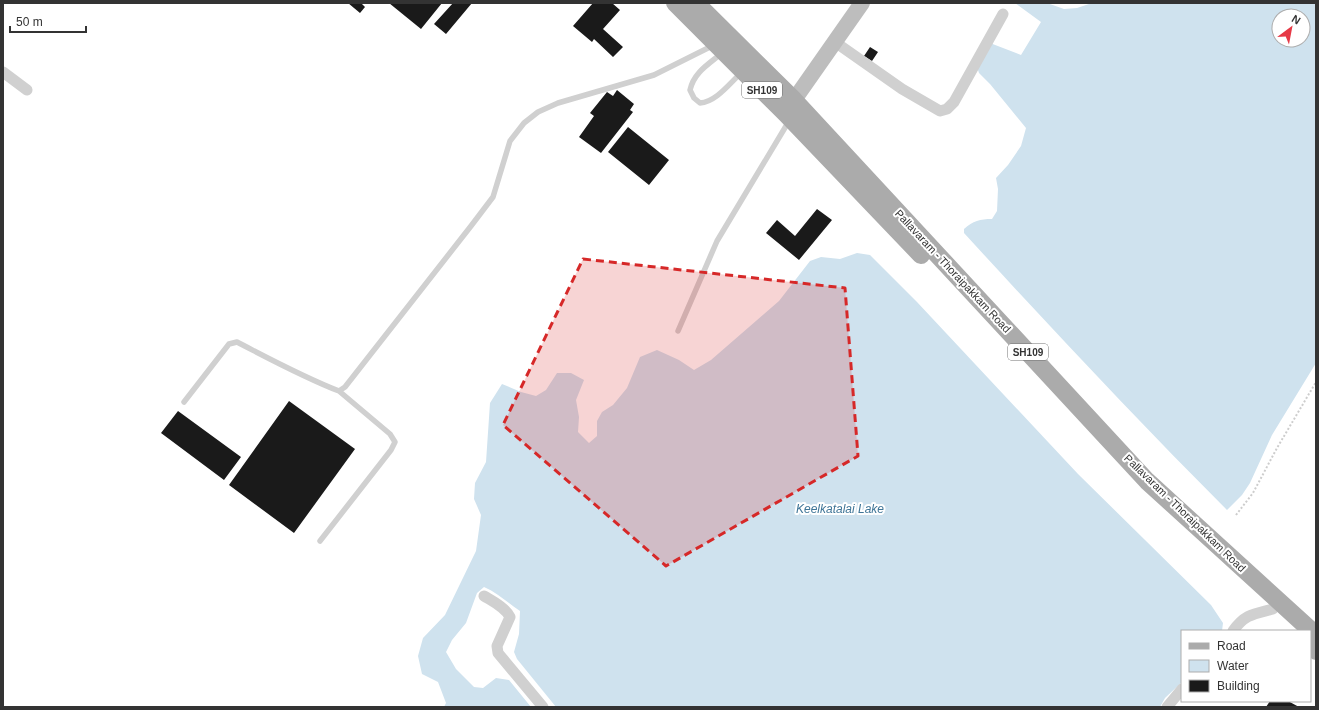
<svg xmlns="http://www.w3.org/2000/svg" width="1319" height="710" font-family="Helvetica,sans-serif">
<style>
.water{fill:#cfe2ee;fill-rule:evenodd}
.building{fill:#1a1a1a}
.lines{fill:none;stroke-linecap:round;stroke-linejoin:round}
.path{stroke:#cdcdcd;stroke-width:2;stroke-dasharray:2 2;stroke-linecap:butt}
.lane{stroke:#d0d0d0;stroke-width:5.5}
.street{stroke:#d0d0d0;stroke-width:11}
.secondary{stroke:#bdbdbd;stroke-width:16}
.primary{stroke:#ababab;stroke-width:18}
.marked{fill:#d62828;fill-opacity:0.2;stroke:#d62828;stroke-width:3;stroke-dasharray:8 5;stroke-linejoin:round}
.labels{text-anchor:middle;dominant-baseline:central;stroke-width:4;stroke-linejoin:round;paint-order:stroke}
.shield{fill:#fff;stroke:#707070;stroke-width:1}
.shield-label{font-size:10px;font-weight:bold;fill:#333}
.street-label{font-size:11px;fill:#333;stroke:#fff}
.water-label{font-size:12px;font-style:italic;fill:#3f7597;stroke:#fff}
</style>
<rect width="100%" height="100%" fill="#fff"/>
<path class="water" d="M1015 3H1047L1064 9 1077 8 1092 3H1316V363L1272 435 1250 483 1242 495 1227 510C1137 420 1050 327 964 233V229C973 221 980 219 992 219L997 211 998 189 996 178 1008 165 1021 146 1026 128 990 84 979 73 977 67 990 43 1021 55 1041 22ZM1279 16H1303V40H1279Z
M857 253 870 255 917 302 1078 474 1211 605 1223 623 1222 631H1182V682L1165 698 1160 707H556L517 659 514 652 519 634 520 611C508 603 498 593 484 587L477 593 466 623 452 640 446 652 456 669 474 687 483 688 496 678 509 680 531 707H444L446 703 438 682 422 674 418 656 423 638 445 615 476 551 481 515 474 499 475 483 486 462 490 403 502 384 521 392 536 396 546 390 557 373H571L584 380 576 400 579 417 578 432 589 443 597 436V421L602 412 613 405 627 388 640 357 657 350 679 360 694 370 711 360 779 301 810 261 821 257 840 259Z"/>
<path class="building" d="M348 3H361L365 7 360 13Z
M389 3H442L421 29Z
M453 3H472L446 34 434 24Z
M593 3H612L620 10 603 29 623 47 613 57 594 39 592 42 573 26Z
M870 47 878 52 872 61 864 56Z
M617 90 634 104 630 110 633 112 601 153 579 137 594 116 590 113 607 92 613 96Z
M628 127 669 160 649 185 608 152Z
M817 209 832 220 799 260 766 233 777 220 795 236Z
M289 401 355 449 294 533 229 485Z
M178 411 241 457 224 480 161 433Z
M1270 701H1288L1299 707H1266Z"/>
<g class="lines">
<path class="path" d="M1236 515 1253 493 1277 448 1316 382"/>
<path class="lane" d="M722 53C709 64 694 72 690 90L694 98 700 103C716 102 730 83 741 73
M678 331 717 241 789 121
M184 402 229 344 237 342C270 359 303 377 339 391L345 387 471 226 493 197 510 141 524 123 538 112 558 103 654 75 714 45
M320 541 391 450 395 442 390 434 339 391"/>
<path class="street" d="M835 42 902 89 940 111 947 109 954 102 1003 14
M3 72 27 90
M484 596C492 601 505 607 510 617L497 646 498 653 543 707
M1233 631C1245 614 1254 614 1273 609
M1167 707 1182 689"/>
<path class="secondary" d="M794 100 862 3"/>
<path class="primary" d="M675 3 786 114 921 255
M696 3 794 100 1147 481 1316 635
M1310 645 1316 651"/>
</g>
<path class="marked" d="M583 259 845 288 858 456 666 566 503 425Z"/>
<g class="labels">
<g class="shield">
<rect x="742" y="82" width="40" height="16" rx="3"/>
<rect x="1008" y="344" width="40" height="16" rx="3"/>
</g>
<g class="shield-label">
<text x="762" y="90">SH109</text>
<text x="1028" y="352">SH109</text>
</g>
<g class="street-label">
<text transform="translate(953 271) rotate(47)">Pallavaram - Thoraipakkam Road</text>
<text transform="translate(1185 513) rotate(44)">Pallavaram - Thoraipakkam Road</text>
</g>
<g class="water-label">
<text x="840" y="509">Keelkatalai Lake</text>
</g>
</g>
<rect width="1319" height="710" fill="none" stroke="#333333" stroke-width="8"/>
<rect x="1181" y="630" width="130" height="72" fill="#ffffff" stroke="#adadad"/>
<rect x="1189" y="643" width="20" height="6" fill="#ababab" stroke="#adadad"/>
<text x="1217" y="650" font-size="12" fill="#333333">Road</text>
<rect x="1189" y="660" width="20" height="12" fill="#cfe2ee" stroke="#adadad"/>
<text x="1217" y="670" font-size="12" fill="#333333">Water</text>
<rect x="1189" y="680" width="20" height="12" fill="#1a1a1a" stroke="#adadad"/>
<text x="1217" y="690" font-size="12" fill="#333333">Building</text>
<g transform="translate(1291 28) rotate(32)"><circle r="19" fill="#ffffff" stroke="#adadad"/>
<path d="M0-3L7 15L0 10L-7 15Z" fill="#e63946"/>
<text y="-6" font-size="11" font-weight="bold" text-anchor="middle" fill="#333333">N</text>
</g>
<path d="M10 26v6h76v-6" fill="none" stroke="#333333" stroke-width="2"/>
<text x="16" y="26" font-size="12" fill="#333333" stroke="#ffffff" stroke-width="3" paint-order="stroke">50 m</text>
</svg>
